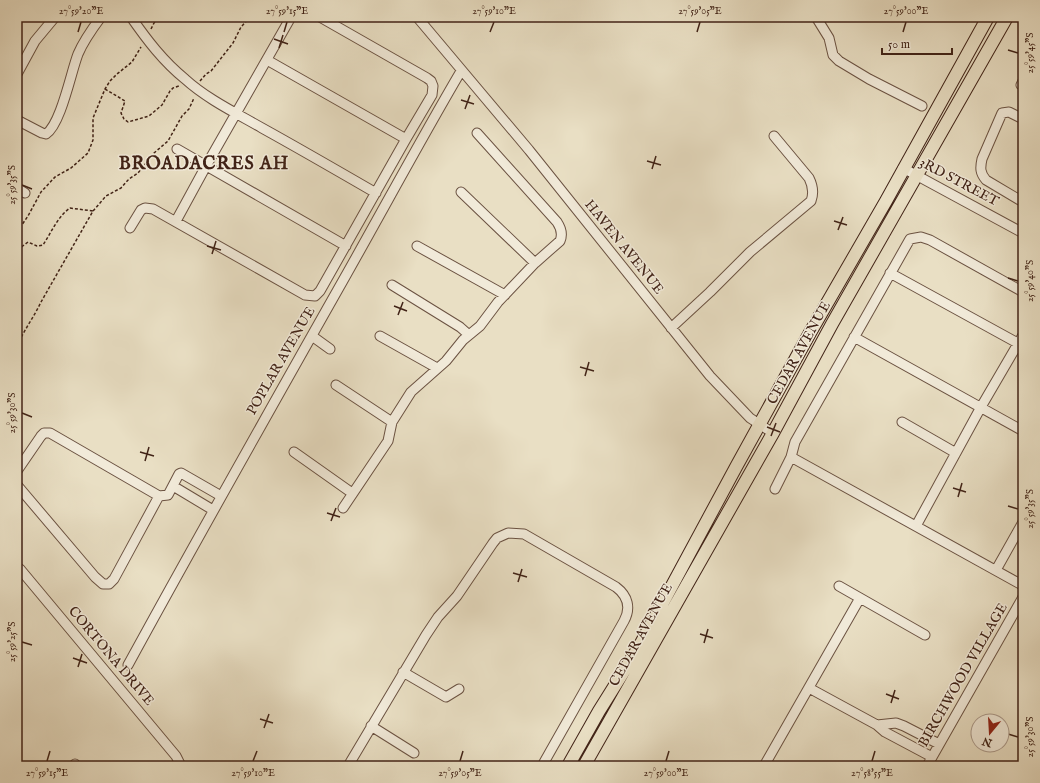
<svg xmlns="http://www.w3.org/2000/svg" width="1040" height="783" font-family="'IM FELL English',serif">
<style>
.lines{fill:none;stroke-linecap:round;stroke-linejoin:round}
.minor-casing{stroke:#6b5242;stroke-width:11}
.major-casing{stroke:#412317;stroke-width:14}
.path{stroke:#412317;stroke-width:1.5;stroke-dasharray:3 2;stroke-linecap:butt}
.minor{stroke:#f1ead9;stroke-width:9}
.major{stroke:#e9dfc4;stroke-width:12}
.ticks{fill:none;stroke:#412317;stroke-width:1.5}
.labels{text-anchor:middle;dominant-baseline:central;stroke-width:3;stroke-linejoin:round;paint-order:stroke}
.street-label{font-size:14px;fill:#412317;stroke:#f1ead9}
.district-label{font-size:18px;font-weight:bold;letter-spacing:1px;fill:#412317;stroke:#f1ead9}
.neatline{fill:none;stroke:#412317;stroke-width:1.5}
.ticks-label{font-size:10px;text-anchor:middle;fill:#412317}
</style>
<rect width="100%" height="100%" fill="#e9dfc4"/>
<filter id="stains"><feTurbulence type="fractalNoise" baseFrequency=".005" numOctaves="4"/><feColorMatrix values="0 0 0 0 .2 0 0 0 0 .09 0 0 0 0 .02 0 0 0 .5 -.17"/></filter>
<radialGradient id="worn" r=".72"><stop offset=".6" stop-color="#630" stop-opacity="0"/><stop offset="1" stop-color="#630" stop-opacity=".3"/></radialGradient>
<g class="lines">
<g class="minor-casing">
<path id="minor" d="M131 17C147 40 163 61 185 79 207 99 236 113 262 128 300 149 338 171 376 193
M417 17 529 150 710 376 750 418 773 433
M816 17 829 38 833 55 839 61 869 79 922 106
M267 60 406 139
M17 74 35 41 55 17
M1021 85 1023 81
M1023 119 1009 112 1002 113 982 159C980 168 980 173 986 180L1023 202
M17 120 42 133 46 134C61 124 71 72 78 54 84 40 92 29 101 17
M177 149 346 246
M903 168 1023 233
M17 188 25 193
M461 192 535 263
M176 221 206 166 291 17
M130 228 141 210 145 208 153 209 305 295 315 296 320 291 406 139 432 95 433 86 431 81 427 78 320 17
M417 246 505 295
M890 273 1023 346
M392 285 460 327 469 335
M671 328 710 292 750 252 811 201C814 193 813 186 809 178L774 136
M312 336 330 349
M380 336 437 368
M854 337 1023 431
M336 385 392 422
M902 422 956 453
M294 452 352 493
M791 457 1022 585
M17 471 41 436 44 433H50L159 496 168 495 179 474 181 473 221 496
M17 485 95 577 103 584H109L114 579 159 496
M173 486 213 510
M775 489 791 457 795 442 910 239 921 237 930 240 1023 292
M343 508 388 441 392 422 411 392 446 361 463 340 480 326 498 302 535 263 560 241C563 234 561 228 557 222L477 133
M916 526 981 407 1023 335
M17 567 20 569 176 756 181 766
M996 570 1023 522
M839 586 925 635
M128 665C199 535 272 406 345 277 384 208 421 139 461 71
M403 672 446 697 459 689
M809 688 877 725 885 732 932 757
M877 725 896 723 904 726 939 744
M371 726 414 753
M73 766 75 764
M348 766 426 635 438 617 457 596 493 543 497 538 508 533 524 534 616 587C628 596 631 608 624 621L542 766
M764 766 860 598
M927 766 1023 597"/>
</g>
<g class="major-casing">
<path id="major" d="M568 766 599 711 639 647 736 467 811 331 886 201 988 17
M584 766 773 433 832 324 1007 17"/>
</g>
<path class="path" d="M215 17 219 19 223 17
M151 29 154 23 162 17
M200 81 206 74 211 71 233 43 241 27 250 17
M105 89 125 101 121 113 124 119 128 122 149 116 162 105 170 91 173 88 179 86
M17 232 28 216 41 192 55 177 71 168 88 153 93 140V118L105 89 110 81 117 74 132 62 141 47
M17 248H20L28 242 37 246 43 245C51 233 58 216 70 208L93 211
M17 341 20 337
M17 346C24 330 34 317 41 302L93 211 106 196 121 188 129 179 138 173 154 153 168 141 182 116 189 109 194 98"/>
<use href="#minor" class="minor"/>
<use href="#major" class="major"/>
</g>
<path class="ticks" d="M78 32 81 22M284 32 287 22M490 32 494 22M697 32 700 22M903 32 906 22M274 39 288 44M279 48 283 35M1008 50 1018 53M461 100 474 104M465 109 470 95M647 161 661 165M652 169 656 156M22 185 32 189M834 221 847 225M838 230 843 217M207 246 221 250M212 254 216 241M1008 278 1018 281M394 306 407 311M398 315 403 302M580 367 594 371M585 376 589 362M22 413 32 417M767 427 780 432M771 436 776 423M140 452 154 456M145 461 149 447M953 488 966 492M958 497 962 483M1008 506 1018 509M327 513 340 517M331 521 336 508M513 573 527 577M518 582 522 569M700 634 713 638M22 642 32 645M704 643 708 629M73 658 87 663M78 667 82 654M886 694 899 699M891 703 895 690M260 719 273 723M264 728 269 714M1008 734 1018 737M47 761 50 751M253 761 257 751M460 761 463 751M666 761 669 751M872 761 875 751"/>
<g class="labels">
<g class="street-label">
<text transform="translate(959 182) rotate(28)">3RD STREET</text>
<text transform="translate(624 247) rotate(51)">HAVEN AVENUE</text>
<text transform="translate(799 353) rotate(-61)">CEDAR AVENUE</text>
<text transform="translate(281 361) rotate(-60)">POPLAR AVENUE</text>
<text transform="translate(641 635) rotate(-61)">CEDAR AVENUE</text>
<text transform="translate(111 656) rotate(50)">CORTONA DRIVE</text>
<text transform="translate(963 675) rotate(-60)">BIRCHWOOD VILLAGE</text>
</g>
<g class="district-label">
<text x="204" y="164">BROADACRES AH</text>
</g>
</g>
<rect width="1040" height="783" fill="none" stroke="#e9dfc4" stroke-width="44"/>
<g transform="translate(990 733) rotate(198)"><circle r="19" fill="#f1ead9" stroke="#ab9a8b"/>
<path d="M0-3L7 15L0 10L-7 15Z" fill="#8f2418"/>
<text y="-6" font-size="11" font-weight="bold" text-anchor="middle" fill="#412317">N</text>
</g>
<path d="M882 48v6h70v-6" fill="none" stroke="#412317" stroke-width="2"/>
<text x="888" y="48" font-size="12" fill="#412317" stroke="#f1ead9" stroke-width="3" paint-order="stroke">50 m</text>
<rect x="22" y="22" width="996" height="739" class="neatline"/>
<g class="ticks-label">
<text x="81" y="14">27°59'20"E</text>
<text x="287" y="14">27°59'15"E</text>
<text x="494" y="14">27°59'10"E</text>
<text x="700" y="14">27°59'05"E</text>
<text x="906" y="14">27°59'00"E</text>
<text transform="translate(1029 53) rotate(-90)" y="4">25°59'45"S</text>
<text transform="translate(11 185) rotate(-90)" y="4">25°59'35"S</text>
<text transform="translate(1029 281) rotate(-90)" y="4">25°59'40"S</text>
<text transform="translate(11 413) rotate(-90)" y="4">25°59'30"S</text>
<text transform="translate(1029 509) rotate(-90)" y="4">25°59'35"S</text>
<text transform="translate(11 642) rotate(-90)" y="4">25°59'25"S</text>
<text transform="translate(1029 737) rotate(-90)" y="4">25°59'30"S</text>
<text x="47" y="776">27°59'15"E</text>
<text x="253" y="776">27°59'10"E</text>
<text x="460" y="776">27°59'05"E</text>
<text x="666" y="776">27°59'00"E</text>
<text x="872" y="776">27°58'55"E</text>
</g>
<rect width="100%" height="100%" filter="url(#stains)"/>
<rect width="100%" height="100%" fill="url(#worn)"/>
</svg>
